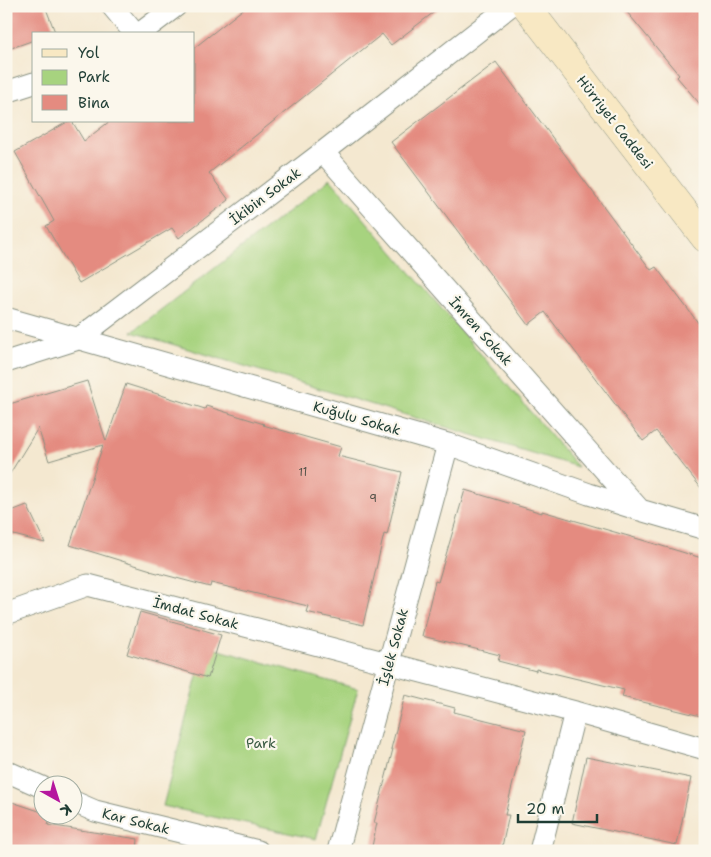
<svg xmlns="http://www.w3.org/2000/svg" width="711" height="857" font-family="'Shantell Sans',sans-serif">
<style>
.green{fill:#a7d37f;stroke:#63885a}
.building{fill:#e48b80}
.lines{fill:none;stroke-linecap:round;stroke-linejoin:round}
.minor-casing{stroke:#8a9282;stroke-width:23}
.secondary-casing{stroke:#8a9282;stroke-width:29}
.minor{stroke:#fff;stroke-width:21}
.secondary{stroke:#f8e8c3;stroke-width:28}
.labels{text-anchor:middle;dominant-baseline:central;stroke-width:4.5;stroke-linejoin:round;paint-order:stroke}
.number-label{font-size:11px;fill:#505047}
.street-label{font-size:14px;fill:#1f3d34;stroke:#fbf7ec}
.park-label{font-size:14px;fill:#3a5b43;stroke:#fbf7ec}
</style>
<rect width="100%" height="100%" fill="#fbf7ec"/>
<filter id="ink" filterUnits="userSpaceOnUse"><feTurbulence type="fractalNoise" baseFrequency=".02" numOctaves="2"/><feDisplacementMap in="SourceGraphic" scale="10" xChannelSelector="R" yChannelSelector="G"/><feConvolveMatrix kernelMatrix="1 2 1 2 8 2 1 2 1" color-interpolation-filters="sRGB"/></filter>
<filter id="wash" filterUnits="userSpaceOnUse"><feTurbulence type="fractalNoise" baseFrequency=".0096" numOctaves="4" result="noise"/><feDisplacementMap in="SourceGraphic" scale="20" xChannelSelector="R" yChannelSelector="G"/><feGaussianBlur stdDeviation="1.12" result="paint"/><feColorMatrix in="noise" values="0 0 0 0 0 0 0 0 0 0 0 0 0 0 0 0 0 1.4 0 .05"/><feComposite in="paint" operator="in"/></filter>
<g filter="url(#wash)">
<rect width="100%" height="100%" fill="#f4e8d0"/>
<path class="green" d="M330 179 578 467 132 332Z
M205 646 358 689 316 839 163 806Z"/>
<g id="blocks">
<path class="building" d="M6 6H45L55 32 50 34H34V40L6 50Z
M247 6H442L391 45 382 34 209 173 229 200 179 238 172 228 79 283 46 226 54 221 15 152 69 121H72L84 141 110 121H194V48Z
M622 6H705V110L677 77 679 75Z
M496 62 651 270 656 267 705 332V493L656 431 643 441 545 312 528 325 391 142Z
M87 381 106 441 126 384 205 409 206 406 264 424 263 425 341 447 338 456 402 472 387 535 384 534 363 625 306 612 308 606 211 583 210 587 150 571 151 570 70 545 103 445 49 461 38 428 6 480V405Z
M465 490 542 513V511L642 540 705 559V717L622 697 624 690 536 669V671L498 661 500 655 422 636 435 581 438 582Z
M27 505 45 543 6 533V513Z
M140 612 221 635 208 678 127 654Z
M405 695 455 708 454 712 526 730 505 815H509L501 851H371L377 823H374L393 749H391Z
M586 757 691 778 677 845 572 823Z
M6 800 42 812V814L52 815 48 825 138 839 137 851H6Z"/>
</g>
</g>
<g filter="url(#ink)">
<use href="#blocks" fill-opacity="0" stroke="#8a9282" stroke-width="1"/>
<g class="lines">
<g class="minor-casing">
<path id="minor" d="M112 6 135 34
M139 34 176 6
M6 92 34 83
M323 152 640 510
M6 318 448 444 589 494 640 510 705 529
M6 362 78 339 323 152 510 6
M6 614 88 585 575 712 705 749
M6 771 42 787
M72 801 95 811 258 851
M338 851 448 444
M540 851 575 712"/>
</g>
<g class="secondary-casing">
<path id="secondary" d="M526 6 705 238"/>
</g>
<use href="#minor" class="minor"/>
<use href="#secondary" class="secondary"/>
</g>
</g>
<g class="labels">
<g class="number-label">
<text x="303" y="472">11</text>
<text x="373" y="498">9</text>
</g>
<g class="street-label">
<text transform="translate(615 122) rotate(52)">Hürriyet Caddesi</text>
<text transform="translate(265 196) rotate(-37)">İkibin Sokak</text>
<text transform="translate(481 331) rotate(48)">İmren Sokak</text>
<text transform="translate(357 418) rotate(16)">Kuğulu Sokak</text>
<text transform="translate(196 613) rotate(15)">İmdat Sokak</text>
<text transform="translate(393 647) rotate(-75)">İşlek Sokak</text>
<text transform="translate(136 821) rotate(14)">Kar Sokak</text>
</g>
<g class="park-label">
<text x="261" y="743">Park</text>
</g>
</g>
<rect width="711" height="857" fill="none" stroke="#fbf7ec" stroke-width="25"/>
<rect x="32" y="32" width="162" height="90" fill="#fbf7ec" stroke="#a3ada2"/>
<rect x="42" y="49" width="25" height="8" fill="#f8e8c3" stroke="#a3ada2"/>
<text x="78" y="58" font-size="15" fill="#1f3d34">Yol</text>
<rect x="42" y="70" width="25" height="15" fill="#a7d37f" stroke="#a3ada2"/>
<text x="78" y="82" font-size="15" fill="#1f3d34">Park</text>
<rect x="42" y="95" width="25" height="15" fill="#e48b80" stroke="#a3ada2"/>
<text x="78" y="108" font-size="15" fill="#1f3d34">Bina</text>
<g transform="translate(58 800) rotate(141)"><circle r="24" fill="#fbf7ec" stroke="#a3ada2"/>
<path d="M0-4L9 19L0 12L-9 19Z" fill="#b5179e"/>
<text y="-8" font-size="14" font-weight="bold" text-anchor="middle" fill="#1f3d34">K</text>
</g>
<path d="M518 814v8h79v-8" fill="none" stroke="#1f3d34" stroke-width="2.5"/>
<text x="526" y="814" font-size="15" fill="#1f3d34" stroke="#fbf7ec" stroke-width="4" paint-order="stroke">20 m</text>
</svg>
